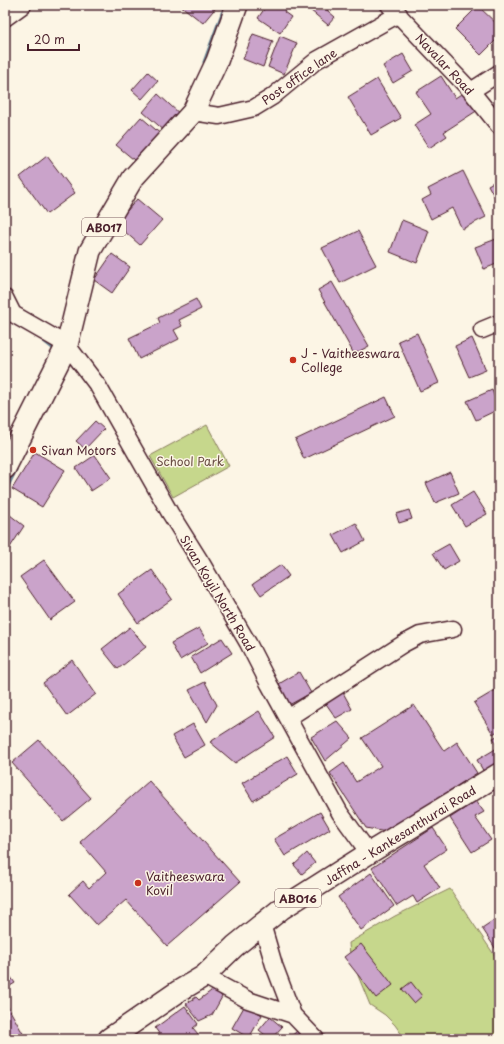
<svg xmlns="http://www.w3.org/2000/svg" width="504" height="1044" font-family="'Playpen Sans',sans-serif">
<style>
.green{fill:#c6d78c;stroke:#887b5c}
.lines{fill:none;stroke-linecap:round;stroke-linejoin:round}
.stream{stroke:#6c8a99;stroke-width:5}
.building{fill:#caa3ca;stroke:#4a1f2b}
.minor-casing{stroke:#4a1f2b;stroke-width:19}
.major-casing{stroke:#4a1f2b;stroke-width:24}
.minor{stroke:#fcf5e5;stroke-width:16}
.major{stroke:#fcf5e5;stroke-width:21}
.poi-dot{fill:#c8321e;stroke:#fcf5e5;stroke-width:1.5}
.labels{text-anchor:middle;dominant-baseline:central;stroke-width:3;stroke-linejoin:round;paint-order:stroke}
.shield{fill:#fcf5e5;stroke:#7f5f63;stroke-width:1}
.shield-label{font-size:11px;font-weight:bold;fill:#4a1f2b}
.street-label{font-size:12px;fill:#4a1f2b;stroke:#fcf5e5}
.poi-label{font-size:12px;fill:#4a1f2b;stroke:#fcf5e5;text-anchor:start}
.park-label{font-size:12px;fill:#694d43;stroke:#fcf5e5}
</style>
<rect width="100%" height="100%" fill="#fcf5e5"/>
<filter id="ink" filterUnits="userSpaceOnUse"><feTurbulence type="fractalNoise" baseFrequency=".025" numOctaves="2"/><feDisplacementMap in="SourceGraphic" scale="8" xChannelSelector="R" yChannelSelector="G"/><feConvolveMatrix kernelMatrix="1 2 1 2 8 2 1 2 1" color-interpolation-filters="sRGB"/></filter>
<g filter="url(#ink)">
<path class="green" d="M207 425 229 466 173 497 150 456Z
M450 889 499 962V1039H405L395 1025 385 1015 370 1005 350 956 349 943 395 916Z"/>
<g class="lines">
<path class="stream" d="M205 62 226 5
M44 340 54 348 55 352
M5 490 15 470"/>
</g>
<path class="building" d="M180 5H218L203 23Z
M267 5H289L284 12 291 17 280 33 258 18Z
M304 5H321L335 17 328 25Z
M478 6 499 26V37L481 55 455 29Z
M253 34 273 41 263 67 243 59Z
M280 36 297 43 284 74 268 67Z
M403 54 413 71 393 83 383 66Z
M148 72 158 81 142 99 132 90Z
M441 76 455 98 466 91 478 110 444 132 447 136 429 148 414 125 431 114 416 92Z
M377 79 401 118 371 135 348 97Z
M158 94 181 115 166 132 143 112Z
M141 117 163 136 139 164 116 145Z
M47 156 75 193 47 214 20 177Z
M463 171 486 217 462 229 452 208 431 219 422 200 431 195 428 189Z
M499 179V205L488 185Z
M137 199 162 220 140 245 116 224Z
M402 220 429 231 417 263 390 252Z
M358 231 376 265 340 283 322 248Z
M499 238V263L484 269 475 247Z
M112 254 130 267 112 293 94 280Z
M332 282 369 346 354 354 318 290Z
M196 299 201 309 179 320 182 326 174 330 179 339 139 359 129 338 160 323 158 318Z
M417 333 439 383 420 391 398 341Z
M472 338 486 370 469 377 455 346Z
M492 390 499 409 476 420 467 401Z
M386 397 395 416 304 459 295 440Z
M95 421 104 429 85 449 76 441Z
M35 452 65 470 42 507 12 489Z
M95 455 111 478 91 491 76 468Z
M450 472 459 493 435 503 426 483Z
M473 492 487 514 465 526 452 505Z
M409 510 412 519 399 523 396 514Z
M5 511 24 526 5 555Z
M356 523 365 541 343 553 333 535Z
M449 544 459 561 444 570 433 553Z
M44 560 75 602 50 620 20 577Z
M281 565 289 576 261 595 253 584Z
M152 570 172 599 138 623 118 594Z
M130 627 146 647 118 669 102 649Z
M199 628 208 643 180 660 171 643Z
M222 638 232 653 200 673 191 657Z
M72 660 96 694 67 716 43 683Z
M299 672 311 693 289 705 277 685Z
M205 682 217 705 207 722 189 690Z
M499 688V730L493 734 474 703Z
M341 689 352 709 336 718 322 698Z
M414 705 444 751 457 742 477 773 386 832 366 828 330 773 344 763 356 782 381 766 362 738Z
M259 711 275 737 235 763 210 742Z
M337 721 352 738 325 761 311 737Z
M193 724 205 745 184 757 172 736Z
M499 735V763L484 772 477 760 499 747 493 738Z
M39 740 91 798 63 821 12 763Z
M287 756 298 774 253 801 242 783Z
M149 781 240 882 167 946 126 900 97 925 69 894 83 881 89 888 106 872 80 842Z
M476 801 484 812 475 817 491 840 472 852 450 818Z
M320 812 330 829 285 856 274 839Z
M433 828 447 849 424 864 440 888 417 903 413 896 397 906 372 868Z
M307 853 315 863 302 874 294 865Z
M371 873 394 906 361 930 338 897Z
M497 918 499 921V954L482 928Z
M361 944 393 985 376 998 344 957Z
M5 969 15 983 5 989Z
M411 982 422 996 414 1003 402 989Z
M215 988 222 997 212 1015 199 1021 186 1004 196 997 199 1000Z
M245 1005 262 1015 249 1038 232 1028Z
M185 1006 198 1024 193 1028 198 1034 191 1039H163L155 1028Z
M8 1007 26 1039H5V1009Z
M270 1017 282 1027 271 1039H270L259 1030Z
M297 1031 304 1039H288Z"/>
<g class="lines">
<g class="minor-casing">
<path id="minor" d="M389 5 471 91 499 126
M5 18 23 5
M471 91 499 73
M193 112 219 116 254 108 272 97 317 60 399 14
M5 298 13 314
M5 313 13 314 67 345 98 386 170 513 202 564 248 643 269 684 340 813 369 853
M482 330 499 323
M288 718 403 644 420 635 453 629
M204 976 248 1000 293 1015 274 965 262 924
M293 1015 316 1039"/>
</g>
<g class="major-casing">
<path id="major" d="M5 468 67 345 90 251 133 178 193 112 217 61 237 5
M109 1039 179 991 204 976 235 946 281 909 369 853 499 774"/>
</g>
<use href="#minor" class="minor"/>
<use href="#major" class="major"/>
</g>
</g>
<g class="poi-dot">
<circle cx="293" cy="360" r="4"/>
<circle cx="33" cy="450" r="4"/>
<circle cx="138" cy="883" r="4"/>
</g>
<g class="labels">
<g class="shield">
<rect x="82" y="218" width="44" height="18" rx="3"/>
<rect x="275" y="889" width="46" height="18" rx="3"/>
</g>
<g class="shield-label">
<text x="104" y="227">AB017</text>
<text x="298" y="898">AB016</text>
</g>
<g class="street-label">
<text transform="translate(445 64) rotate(47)">Navalar Road</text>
<text transform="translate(299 76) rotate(-35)">Post office lane</text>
<text transform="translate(218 593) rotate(59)">Sivan Koyil North Road</text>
<text transform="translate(400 835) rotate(-32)">Jaffna - Kankesanthurai Road</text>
</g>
<g class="poi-label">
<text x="301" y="353">J - Vaitheeswara<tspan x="301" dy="14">College</tspan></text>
<text x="41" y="450">Sivan Motors</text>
<text x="146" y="876">Vaitheeswara<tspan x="146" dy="14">Kovil</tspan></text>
</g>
<g class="park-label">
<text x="190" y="461">School Park</text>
</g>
</g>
<rect width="504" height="1044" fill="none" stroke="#fcf5e5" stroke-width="20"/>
<rect x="10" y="10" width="484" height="1024" fill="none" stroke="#4a1f2b" stroke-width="1.5" filter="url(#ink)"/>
<path d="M28 44v6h51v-6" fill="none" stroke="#4a1f2b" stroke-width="2"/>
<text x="34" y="44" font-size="12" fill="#4a1f2b" stroke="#fcf5e5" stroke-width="3" paint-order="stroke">20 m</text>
</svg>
